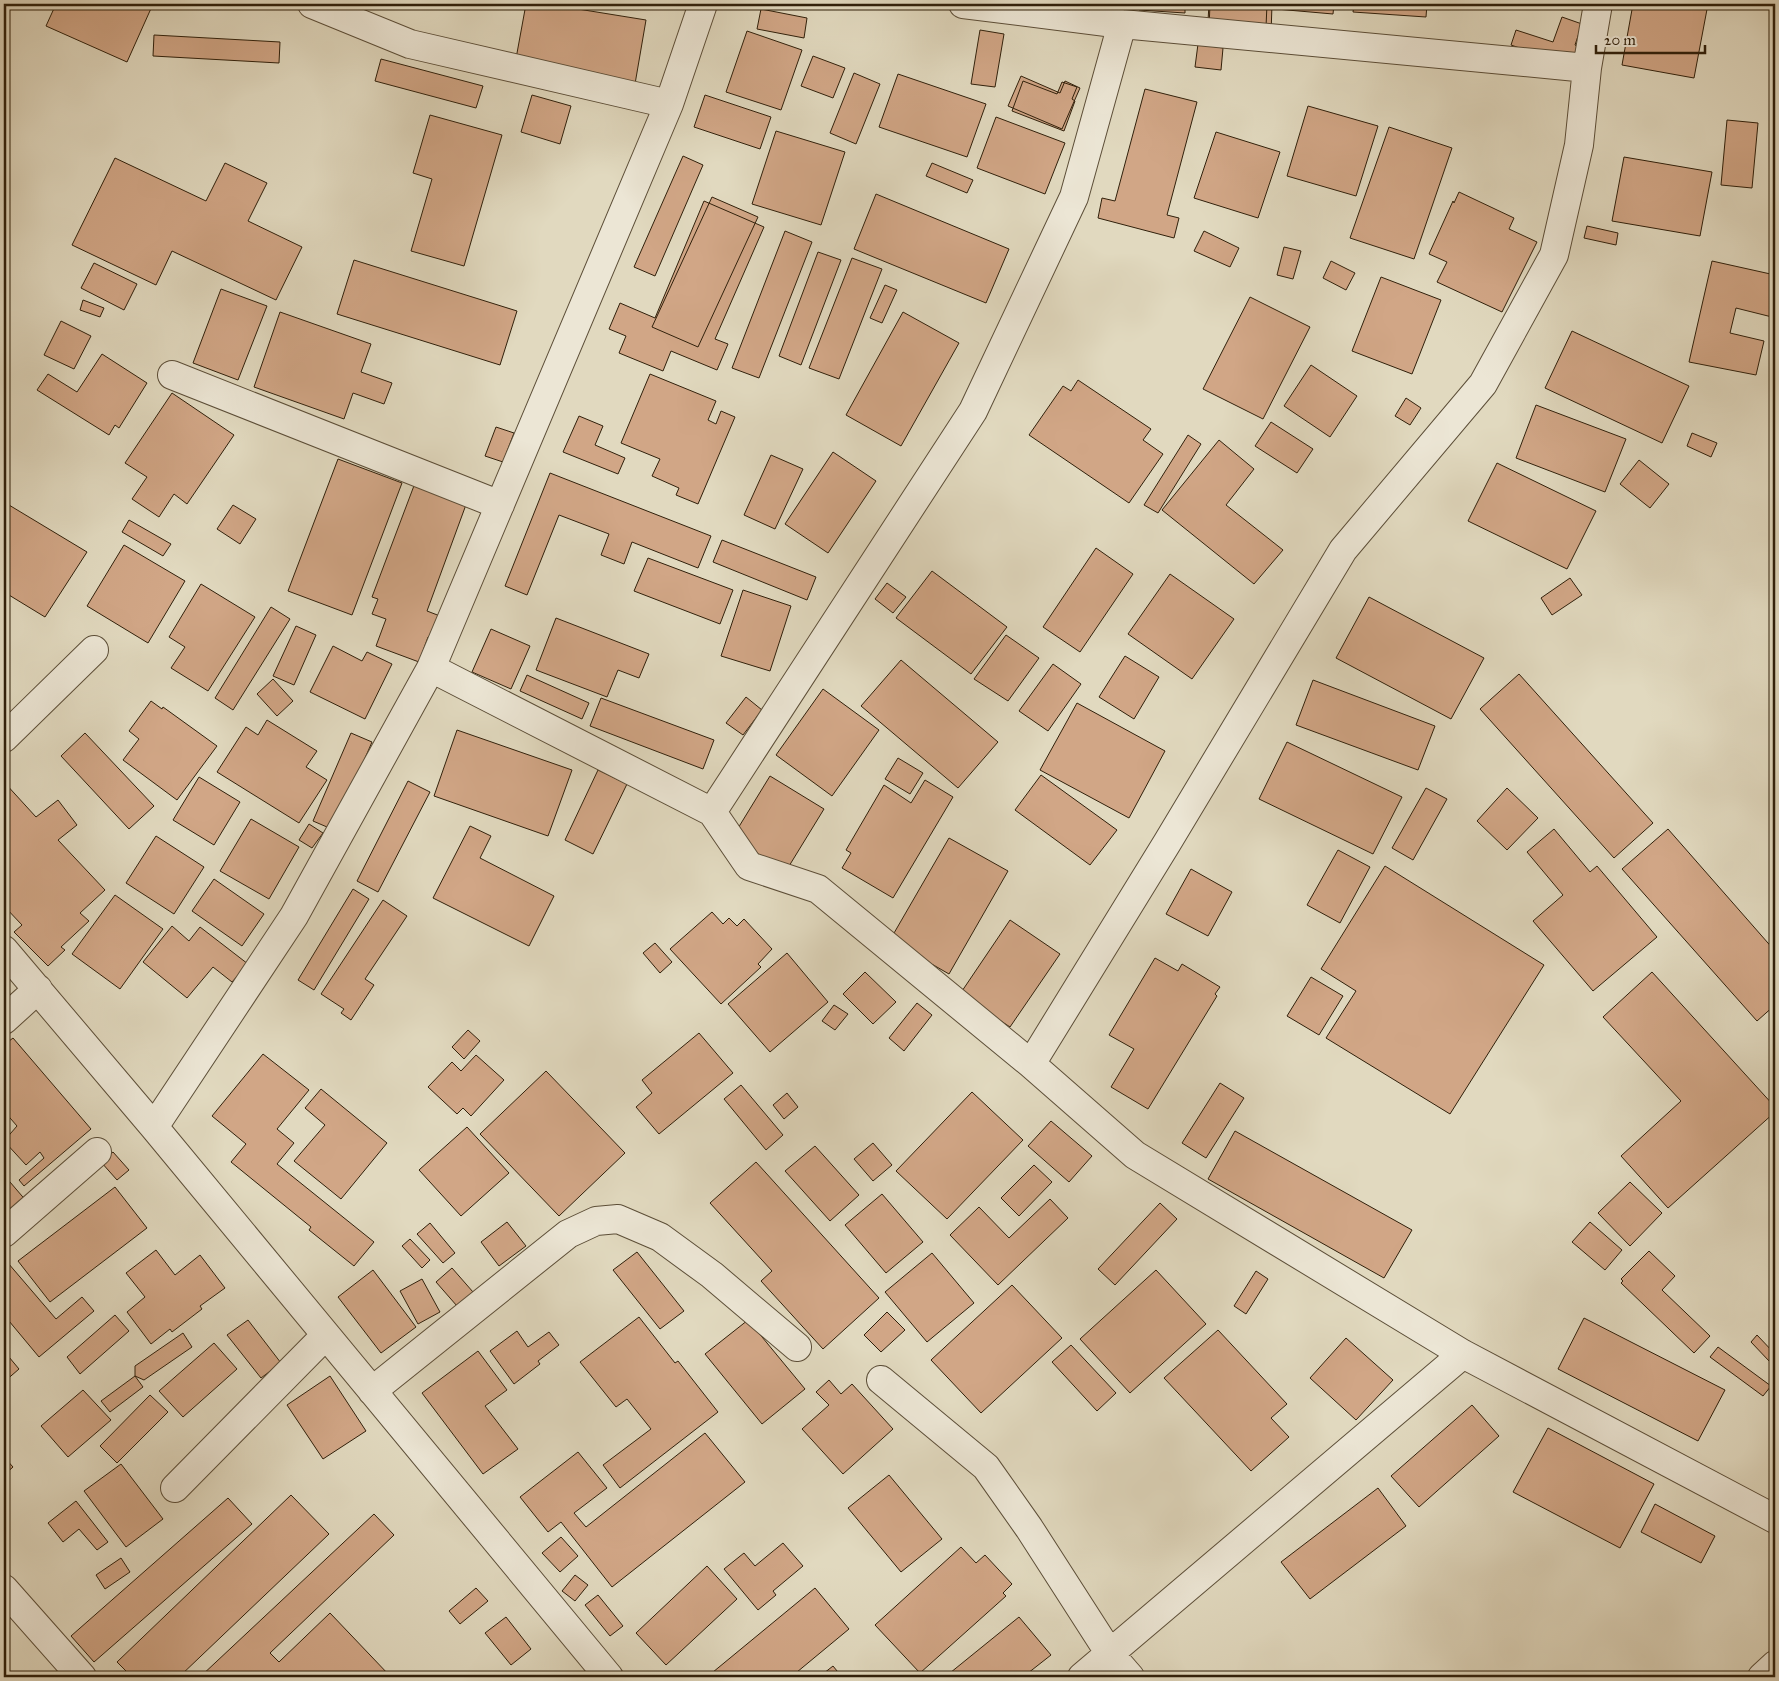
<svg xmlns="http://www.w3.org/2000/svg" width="1779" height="1681" font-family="'IM FELL Great Primer',serif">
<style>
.building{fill:#d1a686;stroke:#30200b}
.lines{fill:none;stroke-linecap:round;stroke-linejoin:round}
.minor-casing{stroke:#5c4e38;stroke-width:30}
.minor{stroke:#ece6d5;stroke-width:28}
</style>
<rect width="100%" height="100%" fill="#e1d9bf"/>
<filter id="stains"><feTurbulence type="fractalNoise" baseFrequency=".004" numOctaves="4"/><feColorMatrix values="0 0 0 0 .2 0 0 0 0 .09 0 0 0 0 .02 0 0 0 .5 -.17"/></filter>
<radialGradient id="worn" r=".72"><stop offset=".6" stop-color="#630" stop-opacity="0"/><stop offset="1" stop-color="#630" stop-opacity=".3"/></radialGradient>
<path class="building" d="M56 4H153L127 62 46 26Z
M526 4H547L646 20 635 84 515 64Z
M1087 4H1109V10L1087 8Z
M1090 4H1118V12L1089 11Z
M1139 4H1185V13L1139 10Z
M1209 4H1272L1271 35 1208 21Z
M1210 4H1267L1266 27 1209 28Z
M1276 4H1334L1333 14 1276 9Z
M1354 4H1427L1426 17 1353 12Z
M1633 4H1708L1694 78 1622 65Z
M761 9 807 18 804 38 757 29Z
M1562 17 1582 24 1575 45 1578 47 1572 62 1545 57 1511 45 1516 30 1553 42Z
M980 30 1004 34 995 87 971 84Z
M747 31 802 50 781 110 726 92Z
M154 35 280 42 279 63 153 56Z
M1198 44 1223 48 1221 70 1195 67Z
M813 56 845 68 833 98 801 86Z
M381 59 483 86 476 108 375 81Z
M854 73 880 84 856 144 830 133Z
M898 74 986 104 967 157 879 127Z
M1021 76 1060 93 1065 81 1080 88 1062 129 1008 106Z
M1023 81 1057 94 1062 82 1077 87 1072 99 1075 101 1064 131 1012 111Z
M1145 89 1197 102 1167 215 1179 218 1174 238 1098 218 1102 198 1115 201Z
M532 95 571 106 560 144 521 132Z
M705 95 771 117 760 149 694 127Z
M1308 106 1378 126 1356 196 1287 176Z
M430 115 502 135 464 266 411 251 432 179 413 173Z
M996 117 1065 143 1045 194 977 168Z
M1727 120 1758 123 1752 188 1721 185Z
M1389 127 1452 148 1414 259 1350 238Z
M776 131 845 152 821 225 752 204Z
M1216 132 1280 152 1258 218 1194 198Z
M683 156 703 165 655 276 634 267Z
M1624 157 1712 172 1700 236 1612 221Z
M115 158 206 201 225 163 267 183 248 221 302 247 276 300 172 251 156 285 72 245Z
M932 163 973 180 967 193 926 176Z
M1459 192 1514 218 1509 229 1537 242 1502 312 1437 282 1447 262 1429 254 1453 201 1454 203Z
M876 194 1009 249 986 303 854 249Z
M712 197 758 217 698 347 652 327Z
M704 201 764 227 715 339 728 344 717 370 671 351 663 371 619 353 626 336 609 329 620 303 655 318Z
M1587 226 1618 233 1616 245 1584 238Z
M785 231 812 242 759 378 732 368Z
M1204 231 1239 248 1230 267 1194 251Z
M1284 247 1301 251 1293 279 1277 275Z
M818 252 841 260 801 365 779 356Z
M852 258 882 269 839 379 809 368Z
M354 260 517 311 500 365 337 314Z
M1331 261 1355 273 1346 290 1323 278Z
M1712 261 1775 275V300L1772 317 1736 308 1730 333 1764 341 1756 375 1689 362Z
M94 263 137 284 124 310 81 288Z
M1381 277 1441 300 1412 374 1352 351Z
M885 285 897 290 882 323 870 318Z
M221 289 267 306 238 380 193 363Z
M1250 297 1310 327 1263 419 1203 389Z
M83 300 104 308 100 317 80 310Z
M280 312 371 344 361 372 392 383 384 404 353 393 344 419 254 387Z
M903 312 959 343 901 446 846 415Z
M61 321 91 336 74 369 44 355Z
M1572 331 1689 386 1662 443 1545 388Z
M102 354 147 383 119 428 115 425 109 435 37 390 48 374 77 392Z
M1311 365 1357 396 1330 437 1284 406Z
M650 374 716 401 708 420 716 424 721 411 735 417 698 504 676 495 679 488 652 476 660 459 621 443Z
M1078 380 1151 429 1143 440 1163 454 1129 503 1029 435 1063 386 1071 391Z
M172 393 234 435 187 504 174 494 159 517 132 499 147 477 125 463Z
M1406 398 1421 408 1410 425 1395 416Z
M1536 405 1626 439 1605 492 1516 458Z
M579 416 603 426 595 445 625 458 618 474 563 452Z
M1271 422 1313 449 1297 473 1255 446Z
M496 427 514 433 503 462 485 456Z
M1692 433 1717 443 1711 457 1687 446Z
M1188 435 1201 444 1158 513 1144 505Z
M1219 440 1254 469 1226 505 1283 550 1254 584 1162 510Z
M833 452 876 481 828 553 785 524Z
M771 455 803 469 775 529 744 515Z
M338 459 402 483 352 615 288 591Z
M1639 460 1669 484 1650 508 1620 484Z
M1497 463 1596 511 1567 569 1468 521Z
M550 473 711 536 698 568 632 542 624 564 601 555 609 534 559 515 527 595 505 586Z
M415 483 467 502 427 611 440 616 432 638 428 637 419 662 376 646 386 619 372 614 378 599 372 597Z
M4 502 87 552 45 617 4 592Z
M233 505 256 519 240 544 217 529Z
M129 520 171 544 163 556 122 532Z
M722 540 816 577 807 600 713 562Z
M124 545 185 581 148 643 87 606Z
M1096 548 1133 574 1080 652 1043 627Z
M648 558 733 590 720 624 634 591Z
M932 571 1007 627 971 674 896 618Z
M1170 574 1234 619 1192 679 1128 634Z
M1570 578 1582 595 1552 615 1541 598Z
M887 583 906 597 893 613 875 599Z
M201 584 255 617 208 691 171 668 185 647 169 637Z
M743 590 791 606 770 671 721 656Z
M1369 597 1484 658 1451 719 1336 658Z
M271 607 290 619 233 710 215 698Z
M556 618 649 654 639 678 618 670 607 697 536 670Z
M296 626 316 635 294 685 273 676Z
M491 629 530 646 511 689 472 672Z
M1006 635 1039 658 1008 701 974 679Z
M333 646 362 661 367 652 392 664 365 719 310 692Z
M1125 656 1159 677 1134 719 1099 697Z
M901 660 998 742 958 788 861 706Z
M1053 664 1081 684 1048 731 1019 711Z
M1519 674 1653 823 1614 858 1480 709Z
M527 675 589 703 582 719 520 691Z
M273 679 293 701 277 716 257 694Z
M1313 680 1435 726 1418 770 1296 725Z
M823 689 879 730 832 796 776 755Z
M746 697 762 710 743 735 726 723Z
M601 698 714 740 703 769 590 726Z
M151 701 162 709 163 707 217 746 177 800 123 760 139 739 129 731Z
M1077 703 1165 751 1129 818 1040 770Z
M267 720 317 751 306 767 327 780 299 823 217 772 246 727 258 735Z
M457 730 572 770 548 836 434 796Z
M85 733 154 806 129 829 61 756Z
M351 733 372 742 334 830 313 821Z
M1287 742 1402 797 1373 854 1259 799Z
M898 758 923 773 910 794 885 779Z
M598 770 627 784 593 854 565 840Z
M1041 775 1117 830 1090 865 1015 810Z
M770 776 824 809 786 871 732 838Z
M199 777 240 802 214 845 173 820Z
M925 780 953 797 893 898 842 868 851 853 846 850 884 785 911 803Z
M408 781 430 792 378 892 357 881Z
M4 782 36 817 58 800 77 825 58 840 105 890 80 913 89 921 61 947 65 950 48 966 14 932 22 925 4 906Z
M1426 788 1447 799 1413 860 1392 848Z
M1507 788 1538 818 1507 850 1477 821Z
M251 819 299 847 269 899 220 871Z
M309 824 323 833 312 848 299 840Z
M470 826 491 836 480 858 554 896 529 946 433 898Z
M1554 829 1590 872 1597 866 1657 937 1593 991 1533 921 1563 895 1527 852Z
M1668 829 1775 951V1005L1757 1021 1622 869Z
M156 836 204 867 174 914 126 883Z
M949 838 1008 871 949 974 890 940Z
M1338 850 1370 867 1340 923 1307 905Z
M1385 866 1544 965 1450 1114 1326 1038 1356 991 1321 969Z
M1191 869 1232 892 1208 936 1166 914Z
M214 879 264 914 242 946 192 911Z
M353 889 369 899 314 990 298 980Z
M115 895 163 929 120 989 72 954Z
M383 900 407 916 365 979 374 985 351 1020 341 1013 344 1009 321 994Z
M712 912 723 924 729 918 737 926 744 919 772 949 758 964 761 967 721 1004 670 949Z
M1010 920 1060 954 1010 1027 960 994Z
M172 926 189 941 200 927 248 964 232 982 213 967 187 998 143 962Z
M655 943 672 962 660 973 643 953Z
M787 953 828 1002 770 1052 728 1004Z
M1155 958 1178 971 1182 964 1220 987 1215 994 1217 996 1148 1109 1111 1087 1134 1049 1109 1035Z
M865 972 896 1002 873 1024 843 994Z
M1652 972 1775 1107V1112L1668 1208 1621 1156 1681 1101 1603 1017Z
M1311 977 1343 996 1319 1035 1287 1016Z
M917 1003 932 1015 904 1051 889 1038Z
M834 1005 848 1014 835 1030 822 1021Z
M468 1030 480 1041 464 1059 452 1047Z
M699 1033 733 1073 659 1134 636 1107 652 1093 642 1080Z
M13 1038 91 1129 24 1186 19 1180 44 1158 40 1152 26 1165 4 1141 17 1126 4 1111V1045Z
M263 1054 309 1090 277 1129 294 1143 277 1164 374 1242 354 1266 309 1230 311 1227 231 1162 246 1144 212 1116Z
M476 1055 504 1080 471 1116 463 1108 457 1114 428 1087 452 1062 461 1071Z
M546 1071 625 1153 559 1216 480 1134Z
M1220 1083 1244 1098 1206 1158 1182 1143Z
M741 1085 783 1135 766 1150 724 1099Z
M321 1089 387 1143 341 1199 294 1161 325 1125 305 1108Z
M972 1092 1023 1140 947 1219 896 1171Z
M787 1093 798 1107 784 1119 773 1105Z
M1051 1121 1092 1156 1069 1182 1028 1146Z
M467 1127 509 1173 461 1216 419 1170Z
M1235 1131 1412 1230 1384 1278 1208 1179Z
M873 1143 892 1165 873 1181 854 1159Z
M815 1146 859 1195 830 1221 785 1171Z
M113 1152 129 1170 117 1180 101 1162Z
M756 1162 879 1298 823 1349 761 1281 772 1271 710 1203Z
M1034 1165 1052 1182 1019 1216 1001 1198Z
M4 1175 28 1203 4 1224Z
M1630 1182 1662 1213 1630 1246 1598 1213Z
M115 1187 147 1228 50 1302 18 1261Z
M882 1194 923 1242 886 1273 845 1225Z
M1050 1199 1068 1218 998 1285 950 1235 979 1207 1009 1238Z
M1160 1203 1177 1219 1115 1285 1098 1269Z
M507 1222 526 1246 499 1266 481 1242Z
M1590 1222 1622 1250 1605 1270 1572 1242Z
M430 1223 455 1253 443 1263 417 1234Z
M410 1239 430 1260 422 1268 402 1246Z
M156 1250 175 1275 200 1255 225 1288 200 1306 202 1309 172 1332 170 1329 151 1344 127 1312 145 1297 126 1273Z
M1649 1251 1675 1276 1662 1290 1710 1336 1694 1353 1621 1283 1623 1281 1621 1279Z
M637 1252 684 1311 660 1329 613 1270Z
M932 1253 974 1303 927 1342 885 1292Z
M8 1263 56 1319 82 1297 94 1311 39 1357 4 1315V1266Z
M452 1268 473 1292 457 1306 436 1282Z
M373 1270 416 1327 381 1353 338 1297Z
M1156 1270 1206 1324 1130 1393 1080 1339Z
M1256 1271 1268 1279 1246 1314 1234 1306Z
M422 1279 440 1312 418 1324 400 1291Z
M1012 1285 1062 1338 981 1413 931 1360Z
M887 1312 905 1330 881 1352 864 1335Z
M115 1315 129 1331 80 1374 67 1357Z
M639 1317 675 1363 678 1361 718 1412 620 1488 603 1465 651 1429 627 1399 616 1407 580 1362Z
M1584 1318 1725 1390 1698 1441 1558 1369Z
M248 1320 281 1363 261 1378 227 1335Z
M748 1320 805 1389 762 1424 705 1354Z
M1218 1330 1287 1404 1271 1418 1289 1437 1251 1471 1164 1378Z
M517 1331 528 1347 549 1332 559 1345 538 1361 540 1364 514 1384 490 1351Z
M183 1333 192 1347 144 1380 135 1376V1366Z
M1757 1335 1775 1354V1358L1770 1362 1751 1342Z
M1346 1338 1393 1380 1356 1420 1310 1378Z
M214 1343 237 1369 183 1417 159 1391Z
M1071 1345 1116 1393 1097 1411 1052 1362Z
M1718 1347 1771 1386 1763 1396 1710 1357Z
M4 1351 19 1369 4 1382Z
M478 1351 507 1390 485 1406 518 1449 483 1474 422 1393Z
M135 1376 143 1387 110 1412 101 1401Z
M330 1376 366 1431 323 1459 287 1405Z
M829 1380 841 1394 852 1384 893 1429 843 1474 802 1429 829 1405 816 1392Z
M83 1390 111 1420 68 1457 41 1426Z
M150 1395 168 1412 117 1463 100 1446Z
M1472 1405 1499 1436 1419 1507 1391 1476Z
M1548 1428 1654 1484 1620 1548 1513 1492Z
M705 1433 745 1482 612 1587 561 1522 548 1532 520 1497 578 1452 607 1488 574 1513 586 1527Z
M4 1457 13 1467 4 1475Z
M121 1464 163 1519 126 1547 84 1491Z
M889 1475 942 1539 901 1572 848 1508Z
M1378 1488 1406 1526 1310 1599 1281 1562Z
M291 1495 329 1534 179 1677H132L117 1662Z
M228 1498 252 1524 94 1662 71 1636Z
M76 1501 108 1542 97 1550 79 1529 63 1542 48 1523Z
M1655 1504 1715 1536 1701 1563 1641 1532Z
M374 1514 394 1535 270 1653 279 1662 330 1613 390 1676 389 1677H200Z
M561 1537 578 1556 560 1572 542 1553Z
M783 1543 803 1566 773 1591 776 1595 758 1610 724 1569 744 1553 755 1566Z
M961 1547 976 1563 985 1555 1012 1584 1003 1593 1006 1596 920 1673 875 1625Z
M121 1558 130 1572 105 1589 96 1575Z
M707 1566 737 1599 666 1665 636 1633Z
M575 1575 588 1585 575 1601 562 1591Z
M476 1588 488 1601 460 1624 449 1611Z
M815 1588 849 1629 791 1677H707Z
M598 1595 623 1626 610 1636 585 1605Z
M506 1617 531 1649 511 1665 485 1633Z
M1019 1617 1051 1655 1023 1677H945Z
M833 1666 842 1677H819Z"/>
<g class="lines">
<g class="minor-casing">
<path id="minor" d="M312 4 410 44 669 104
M963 4 1122 24 1587 68
M172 375 500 505
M431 668 712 812 749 866 818 889 1031 1064 1135 1155 1463 1354 1775 1519
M4 738 94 650
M712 812 973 411 1074 197 1122 24
M4 950 154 1127 609 1677
M4 1020 38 989
M1031 1064 1167 843 1343 550 1483 384 1554 255 1579 145 1587 68 1598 4
M154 1127 294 916 431 668 669 104 703 4
M4 1233 97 1152
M881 1380 986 1467 1029 1528 1110 1654 1130 1677
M372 1391 568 1234 596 1221 618 1219 660 1237 712 1275 797 1347
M175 1488 326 1335
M4 1589 82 1677
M1082 1677 1463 1354
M1762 1677 1775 1665"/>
</g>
<use href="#minor" class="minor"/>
</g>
<rect width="1779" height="1681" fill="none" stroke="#e1d9bf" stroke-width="20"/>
<rect x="5" y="5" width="1769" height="1671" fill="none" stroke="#30200b" stroke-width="2.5"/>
<rect x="10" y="10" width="1759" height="1661" fill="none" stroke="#30200b"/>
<path d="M1596 45v8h109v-8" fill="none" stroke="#30200b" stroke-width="2.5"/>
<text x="1604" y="45" font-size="15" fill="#30200b" stroke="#ece6d5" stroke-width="4" paint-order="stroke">20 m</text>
<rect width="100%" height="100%" filter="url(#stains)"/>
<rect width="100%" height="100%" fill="url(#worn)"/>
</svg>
